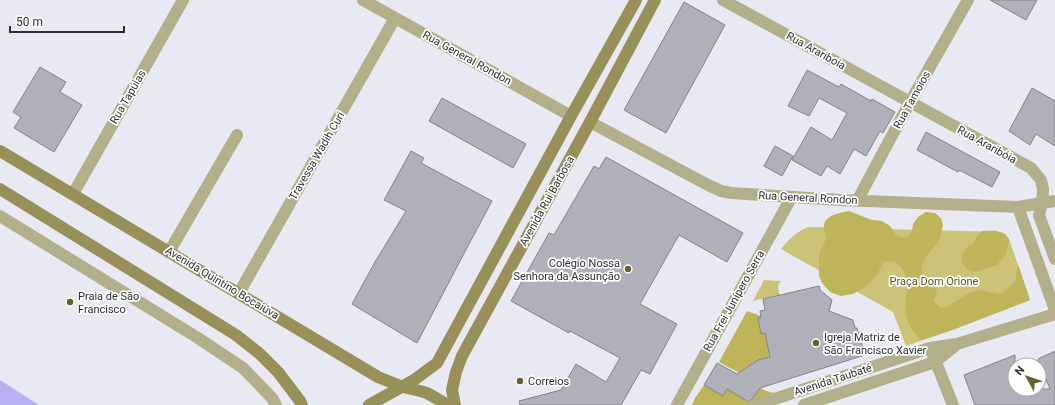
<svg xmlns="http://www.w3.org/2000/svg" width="1055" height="405" font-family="Roboto,sans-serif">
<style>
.green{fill:#cbc377}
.forest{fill:#beb55b}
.water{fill:#b6b2f2}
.building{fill:#b0b0ba;stroke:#83838d}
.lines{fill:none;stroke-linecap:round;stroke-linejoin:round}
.pedestrian{stroke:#b2af8a;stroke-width:12}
.minor{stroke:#b2af8a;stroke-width:12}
.secondary{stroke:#979159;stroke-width:12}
.poi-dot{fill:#66612d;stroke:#fff;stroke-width:1.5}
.labels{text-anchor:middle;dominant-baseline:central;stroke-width:3.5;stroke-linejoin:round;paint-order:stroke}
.street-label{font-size:11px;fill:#2e2d31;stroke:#fff}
.poi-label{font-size:11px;fill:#2e2d31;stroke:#fff;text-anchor:start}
.park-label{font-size:11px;fill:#5c5510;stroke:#fff}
</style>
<rect width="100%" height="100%" fill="#e9e9f4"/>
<path class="green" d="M808 227 1001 232 1005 234 1009 239 1030 300 955 329 906 346 893 312 781 249C789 239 796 232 808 227Z
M764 280 781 281C777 285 778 290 780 295L753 301Z"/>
<path class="forest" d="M849 211 872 220 882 221 890 226 896 235 903 238 909 236 912 232 913 224 918 217 926 212 935 213 941 218 943 225 940 239 935 246 926 257 922 266 921 278 927 286 935 288 937 291 934 301 941 308 948 306 967 294 979 290 1000 294 1009 288 1015 281 1018 264 1030 300 955 329 922 340C914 335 908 324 906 315 903 298 913 284 902 269 897 261 893 261 884 262L875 278 865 287 853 294 841 296 830 292 822 283 819 276V254L827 237C817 218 833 214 849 211Z
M982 231C993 231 1002 229 1009 239L1006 254 997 265 976 272 969 271 964 266 961 260 962 254 968 246 973 244 977 236Z
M747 311 761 316 764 315V317L758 319 761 334 769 332 773 352 769 353 770 357 761 359 762 362 754 363 744 369 741 374 719 362Z
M704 385 727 389 750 402 760 388C766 391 771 393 779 393L774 405H692L695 398Z"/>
<path class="water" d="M0 380 39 405H0Z"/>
<path class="building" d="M990 0H1037L1026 20Z
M684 2 725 25 666 133 624 110Z
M40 67 66 82 60 92 82 105 54 152 14 128 21 117 13 112Z
M807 70 839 87 841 84 871 101 872 99 895 112 883 133 880 131 866 156 854 149 840 174 827 166 821 176 792 160 811 127 832 140 847 113 819 98 809 116 788 106Z
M1032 88 1055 101V146L1036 134 1030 145 1009 131Z
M442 98 526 144 513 168 429 121Z
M926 132 1000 172 992 187 959 170 958 172 917 150Z
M775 146 793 156 782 176 764 166Z
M411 151 424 158 421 163 492 201 469 244 417 343 352 304 375 262 406 211 384 200Z
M606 157 743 233 727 262 679 235 640 304 677 324 650 374 641 370 621 405H520L519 401 561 390 576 364 606 382 620 358 570 331 569 333 511 301 549 233 554 235 594 166 599 169Z
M819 286 820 290 832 300 829 311 853 320 855 328H857L865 355 760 388 753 398 749 402 727 389 723 396 704 385 717 363 737 374 758 360 770 357 765 333 761 334 758 318H761L760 311 765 310 763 299Z
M1055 351V405H975L964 375 1015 355V389H1050L1038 359Z"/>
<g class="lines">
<path class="pedestrian" d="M0 216 198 338 243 368 272 398 276 405"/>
<path class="minor" d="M363 0 571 116
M723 0 1031 168 1041 180 1043 189 1042 203 1039 215 1055 259
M590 122 708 185 721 191 731 193 840 200 1018 207 1055 201
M73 194 183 0
M857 201 910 102 968 0
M1018 207 1055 310
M169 252 237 135
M239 293 395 18
M933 355 953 405
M677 405 791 198
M756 405 930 348 957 344 1055 314
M804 405 935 362 957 344"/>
<path class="secondary" d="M0 151 378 377 403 387 420 391 427 393 448 405
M0 189 236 335 260 354 278 372 300 401 302 405
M369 405 414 380 437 363 571 116 636 0
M455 405 452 390 456 372 462 356 590 122 655 0"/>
</g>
<g class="poi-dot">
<circle cx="628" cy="269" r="4"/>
<circle cx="70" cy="302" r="4"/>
<circle cx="816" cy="343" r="4"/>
<circle cx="520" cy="381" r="4"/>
</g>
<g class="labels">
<g class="street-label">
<text transform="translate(816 51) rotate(29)">Rua Arariboia</text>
<text transform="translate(467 58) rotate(29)">Rua General Rondon</text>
<text transform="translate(128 97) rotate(-60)">Rua Tapúias</text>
<text transform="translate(912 100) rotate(-61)">Rua Tamoios</text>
<text transform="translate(987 145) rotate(29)">Rua Araribóia</text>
<text transform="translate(317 156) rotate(-60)">Travessa Wadih Curi</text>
<text transform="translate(808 198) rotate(3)">Rua General Rondon</text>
<text transform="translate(547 201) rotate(-61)">Avenida Rui Barbosa</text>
<text transform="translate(222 283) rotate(31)">Avenida Quintino Bocaiúva</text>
<text transform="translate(734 301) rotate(-61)">Rua Frei Junípero Serra</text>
<text transform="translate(833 380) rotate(-18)">Avenida Taubaté</text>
</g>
<g class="poi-label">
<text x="620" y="263" text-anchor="end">Colégio Nossa<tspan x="620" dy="13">Senhora da Assunção</tspan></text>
<text x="78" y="296">Praia de São<tspan x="78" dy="13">Francisco</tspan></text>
<text x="824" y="337">Igreja Matriz de<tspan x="824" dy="13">São Francisco Xavier</tspan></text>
<text x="528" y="381">Correios</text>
</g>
<g class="park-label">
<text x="934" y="281">Praça Dom Orione</text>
</g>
</g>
<g transform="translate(1027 377) rotate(310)"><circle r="19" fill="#ffffff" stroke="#ababad"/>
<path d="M0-3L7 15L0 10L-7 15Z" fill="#66612d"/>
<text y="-6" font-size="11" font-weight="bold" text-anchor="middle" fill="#2e2d31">N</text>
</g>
<path d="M10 26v6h114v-6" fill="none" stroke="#2e2d31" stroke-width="2"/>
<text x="16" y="26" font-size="12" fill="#2e2d31" stroke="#ffffff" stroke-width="3" paint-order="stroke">50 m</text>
</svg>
